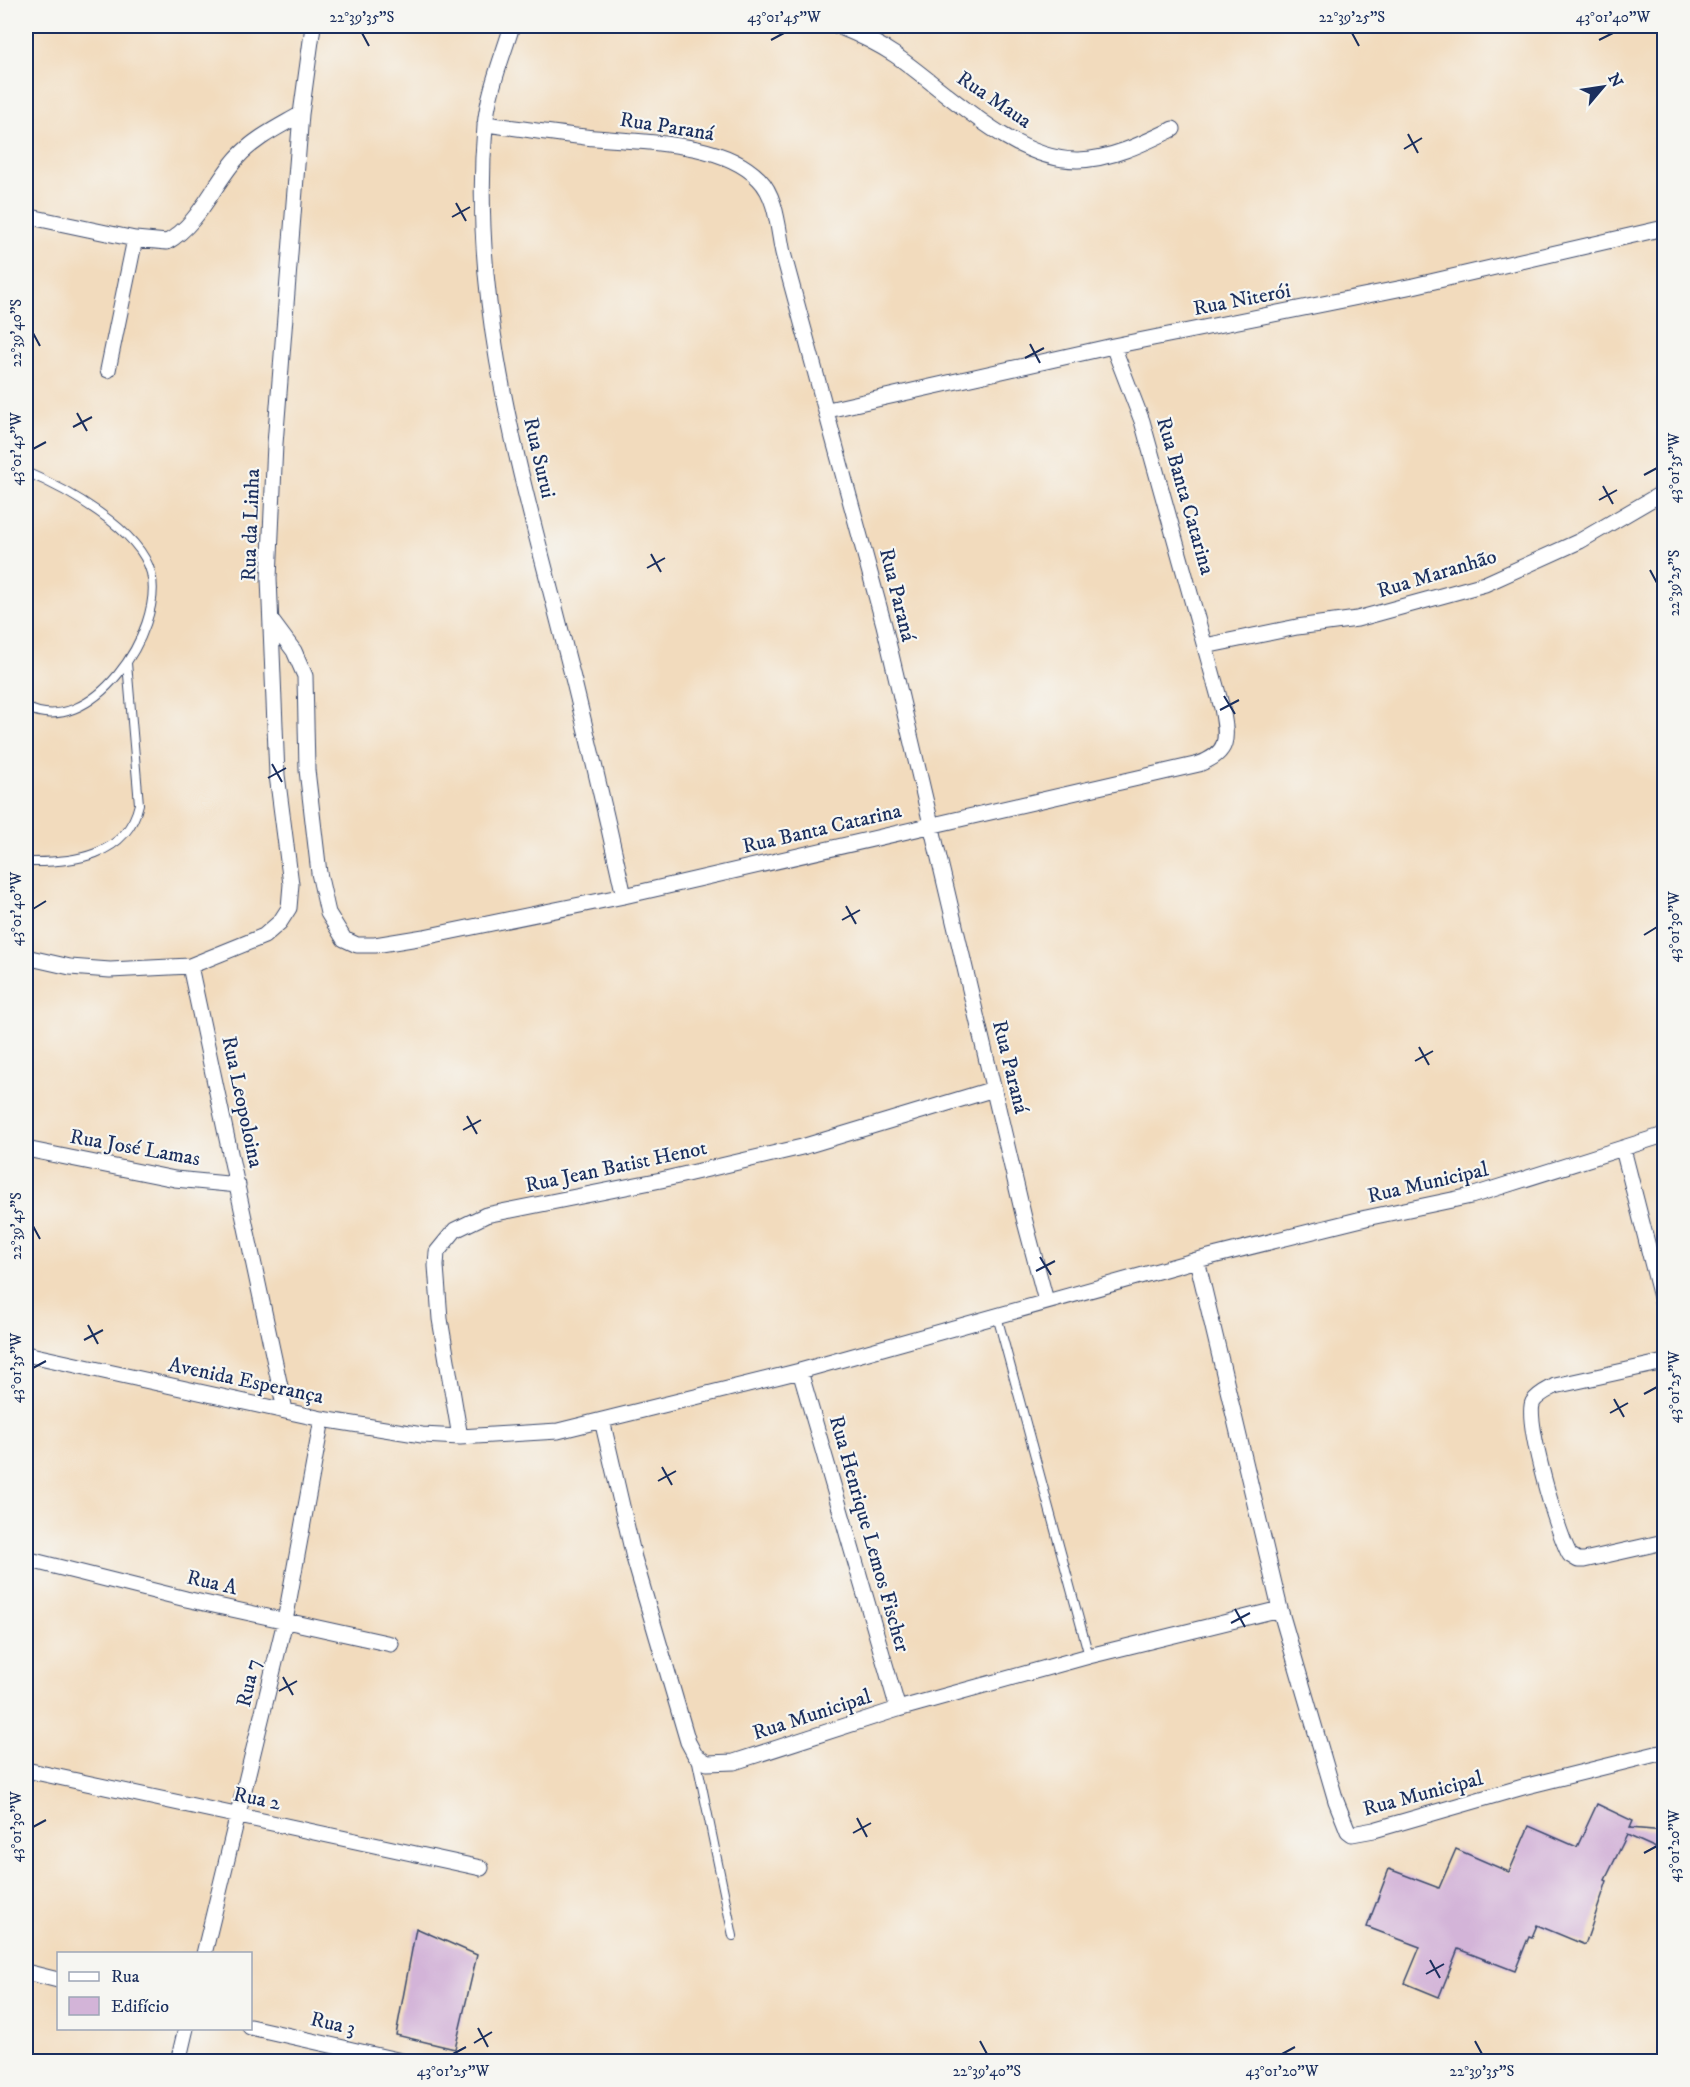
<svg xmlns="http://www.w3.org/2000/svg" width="1690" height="2087" font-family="'IM FELL DW Pica',serif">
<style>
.building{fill:#d3b4d8}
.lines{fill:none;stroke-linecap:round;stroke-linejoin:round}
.lane-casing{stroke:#3b496c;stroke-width:10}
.street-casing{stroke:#3b496c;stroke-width:17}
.lane{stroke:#fff;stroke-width:8}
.street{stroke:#fff;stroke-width:15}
.ticks{fill:none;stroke:#1b2f5e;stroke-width:2}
.labels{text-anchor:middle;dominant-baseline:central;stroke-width:4.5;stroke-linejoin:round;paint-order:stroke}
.street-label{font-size:21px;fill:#1b2f5e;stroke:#f6f6f2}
.neatline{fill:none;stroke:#1b2f5e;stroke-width:2}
.ticks-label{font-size:15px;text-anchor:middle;fill:#1b2f5e}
</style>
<rect width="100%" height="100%" fill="#f6f6f2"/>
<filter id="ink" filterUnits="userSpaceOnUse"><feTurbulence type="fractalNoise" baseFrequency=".0167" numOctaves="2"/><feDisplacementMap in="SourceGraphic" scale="12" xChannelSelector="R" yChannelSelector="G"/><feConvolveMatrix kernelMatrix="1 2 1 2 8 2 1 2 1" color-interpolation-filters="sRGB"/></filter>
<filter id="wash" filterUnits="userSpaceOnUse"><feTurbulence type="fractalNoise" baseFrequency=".008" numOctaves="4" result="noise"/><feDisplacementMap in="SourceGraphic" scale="24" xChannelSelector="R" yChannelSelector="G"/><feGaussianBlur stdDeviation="1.35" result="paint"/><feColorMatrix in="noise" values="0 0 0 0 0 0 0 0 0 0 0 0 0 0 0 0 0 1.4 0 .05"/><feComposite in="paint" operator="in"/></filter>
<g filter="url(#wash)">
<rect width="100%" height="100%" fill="#f2dbbd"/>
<g id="blocks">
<path class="building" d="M1597 1804 1633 1821 1630 1828 1665 1831V1852L1627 1835 1605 1880 1607 1881 1585 1945 1537 1925 1532 1937 1529 1936 1515 1971 1458 1949 1439 1997 1405 1983 1420 1947 1367 1927 1389 1869 1439 1888 1456 1849 1509 1872 1529 1826 1577 1847Z
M416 1928 477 1955 455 2049 396 2035Z"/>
</g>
</g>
<g filter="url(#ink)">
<use href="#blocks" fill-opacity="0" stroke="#3b496c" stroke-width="1.5"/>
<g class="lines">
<g class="lane-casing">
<path id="lane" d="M26 472C64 488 140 529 151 573 165 631 90 741 26 707
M26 862C72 863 127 857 139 804L127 663
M997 1316 1089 1656
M696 1757 733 1936"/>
</g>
<g class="street-casing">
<path id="street" d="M512 26C502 58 488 92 485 126 471 289 511 439 552 596 578 695 602 795 624 896
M838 26C858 34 877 43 895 55 946 90 1013 161 1078 160 1112 159 1144 143 1173 129
M485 124C518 128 551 133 585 137 637 143 720 139 759 179 777 197 778 230 783 253L884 625 1024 1218 1046 1301
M26 216 135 239 167 242C199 224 213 185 237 158 255 138 279 127 301 114
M108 370 135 239
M828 410 1113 346 1413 286 1664 228
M271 620 294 651 305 676 307 770 319 873 328 913 344 939 357 945H375L424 937 624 896 1199 764C1231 752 1227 737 1222 708L1142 421 1113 346
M1205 646 1297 627 1357 619 1485 584 1580 541 1664 492
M26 957 70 967 110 970 190 966 264 936 280 922 289 908 291 884 277 775 269 578 275 444 301 114 313 26
M190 966 285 1410
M26 1149 175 1179 238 1185
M1623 1149 1664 1309
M1197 1260 1280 1609 1336 1801 1348 1831 1352 1834 1374 1830 1523 1787 1664 1752
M26 1354 322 1419 422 1435 460 1437 558 1431 800 1371 1197 1260 1366 1218 1471 1196 1664 1135
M1664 1362 1555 1386C1548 1390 1538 1394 1533 1402 1524 1419 1558 1536 1570 1555L1578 1560H1584L1664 1542
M800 1371 898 1709
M602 1420 634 1558 688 1742 695 1755 707 1763 734 1762 898 1709 1089 1656 1280 1609
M460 1437 440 1319 436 1266 437 1252 455 1230 486 1215 661 1180 802 1147 994 1089
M26 1559 186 1599 391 1644
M26 1770 481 1868
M204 1954 285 1621 322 1419
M26 1972 58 1980
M250 2027 406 2062
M178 2062 186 2028"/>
</g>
<use href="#lane" class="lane"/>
<use href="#street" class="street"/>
</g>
</g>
<path class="ticks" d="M362 33 369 46M1352 33 1359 46M771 40 784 33M1599 40 1613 33M1408 134 1418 153M1404 149 1422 138M456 203 466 221M452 217 470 207M33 333 40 346M1030 344 1040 363M1025 358 1044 348M77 413 87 431M73 427 92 417M33 449 46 442M1644 475 1657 468M1603 486 1613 504M1599 500 1617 490M651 554 661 572M647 568 665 558M1650 570 1657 583M1224 696 1235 714M1220 710 1239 700M272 764 282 782M268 778 286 768M846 906 856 924M33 909 46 901M842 920 860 910M1644 935 1657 927M1419 1047 1429 1065M1415 1061 1433 1051M467 1116 477 1134M463 1130 481 1120M33 1226 40 1239M1040 1257 1051 1275M1036 1271 1055 1261M88 1325 98 1344M84 1340 103 1330M33 1368 46 1361M1644 1394 1657 1387M1614 1399 1624 1417M1610 1413 1628 1403M662 1467 672 1485M658 1481 676 1471M1235 1609 1245 1627M1231 1623 1250 1613M283 1677 293 1695M279 1691 297 1681M857 1818 867 1837M33 1827 46 1820M853 1833 871 1823M1644 1853 1657 1846M1430 1960 1440 1978M1426 1974 1444 1964M478 2028 488 2047M980 2041 987 2054M1475 2041 1482 2054M474 2043 492 2032M453 2054 466 2047M1282 2054 1295 2047"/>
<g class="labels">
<g class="street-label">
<text transform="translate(994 100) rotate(34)">Rua Maua</text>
<text transform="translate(667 127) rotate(9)">Rua Paraná</text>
<text transform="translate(1242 300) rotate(-11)">Rua Niterói</text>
<text transform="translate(539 458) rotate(77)">Rua Surui</text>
<text transform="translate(1185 496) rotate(74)">Rua Banta Catarina</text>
<text transform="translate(251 525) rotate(-88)">Rua da Linha</text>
<text transform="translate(1437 574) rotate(-17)">Rua Maranhão</text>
<text transform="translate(897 595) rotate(76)">Rua Paraná</text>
<text transform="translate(822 829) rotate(-13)">Rua Banta Catarina</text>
<text transform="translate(1010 1067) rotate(76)">Rua Paraná</text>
<text transform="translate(242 1102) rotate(78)">Rua Leopoloina</text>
<text transform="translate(135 1148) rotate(10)">Rua José Lamas</text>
<text transform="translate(616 1167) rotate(-12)">Rua Jean Batist Henot</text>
<text transform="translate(1428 1183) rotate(-13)">Rua Municipal</text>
<text transform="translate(246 1381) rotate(12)">Avenida Esperança</text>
<text transform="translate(869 1534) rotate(74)">Rua Henrique Lemos Fischer</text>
<text transform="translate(212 1583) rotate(13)">Rua A</text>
<text transform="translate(249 1683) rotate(-77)">Rua 7</text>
<text transform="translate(812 1715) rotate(-18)">Rua Municipal</text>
<text transform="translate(1423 1794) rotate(-15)">Rua Municipal</text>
<text transform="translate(257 1799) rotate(12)">Rua 2</text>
<text transform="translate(333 2024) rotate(13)">Rua 3</text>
</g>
</g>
<rect width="1690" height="2087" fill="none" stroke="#f6f6f2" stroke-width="66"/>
<rect x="57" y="1952" width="195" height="78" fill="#f6f6f2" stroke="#9ea6b7" stroke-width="1.5"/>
<rect x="69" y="1972" width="30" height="9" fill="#ffffff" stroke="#9ea6b7" stroke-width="1.5"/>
<text x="111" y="1982" font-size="18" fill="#1b2f5e">Rua</text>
<rect x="69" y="1997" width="30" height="18" fill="#d3b4d8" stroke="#9ea6b7" stroke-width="1.5"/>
<text x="111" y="2012" font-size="18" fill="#1b2f5e">Edifício</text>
<g transform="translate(1603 87) rotate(61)" stroke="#f6f6f2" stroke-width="4.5" paint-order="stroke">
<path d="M0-4.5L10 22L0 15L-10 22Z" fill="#1b2f5e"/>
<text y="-9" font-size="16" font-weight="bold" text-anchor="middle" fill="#1b2f5e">N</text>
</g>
<rect x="33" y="33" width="1624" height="2021" class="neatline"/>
<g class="ticks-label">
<text x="362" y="22">22°39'35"S</text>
<text x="784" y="22">43°01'45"W</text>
<text x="1352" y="22">22°39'25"S</text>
<text x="1613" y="22">43°01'40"W</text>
<text transform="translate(16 333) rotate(-90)" y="5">22°39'40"S</text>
<text transform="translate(16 449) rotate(-90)" y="5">43°01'45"W</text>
<text transform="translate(1674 468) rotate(-90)" y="5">43°01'35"W</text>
<text transform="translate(1674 583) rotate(-90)" y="5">22°39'25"S</text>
<text transform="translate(16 909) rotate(-90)" y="5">43°01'40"W</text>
<text transform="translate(1674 927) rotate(-90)" y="5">43°01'30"W</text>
<text transform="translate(16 1226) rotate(-90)" y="5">22°39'45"S</text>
<text transform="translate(16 1368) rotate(-90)" y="5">43°01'35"W</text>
<text transform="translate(1674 1387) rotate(-90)" y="5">43°01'25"W</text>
<text transform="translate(16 1827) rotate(-90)" y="5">43°01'30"W</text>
<text transform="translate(1674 1846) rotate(-90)" y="5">43°01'20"W</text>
<text x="453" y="2076">43°01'25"W</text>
<text x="987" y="2076">22°39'40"S</text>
<text x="1282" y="2076">43°01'20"W</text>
<text x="1482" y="2076">22°39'35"S</text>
</g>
</svg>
